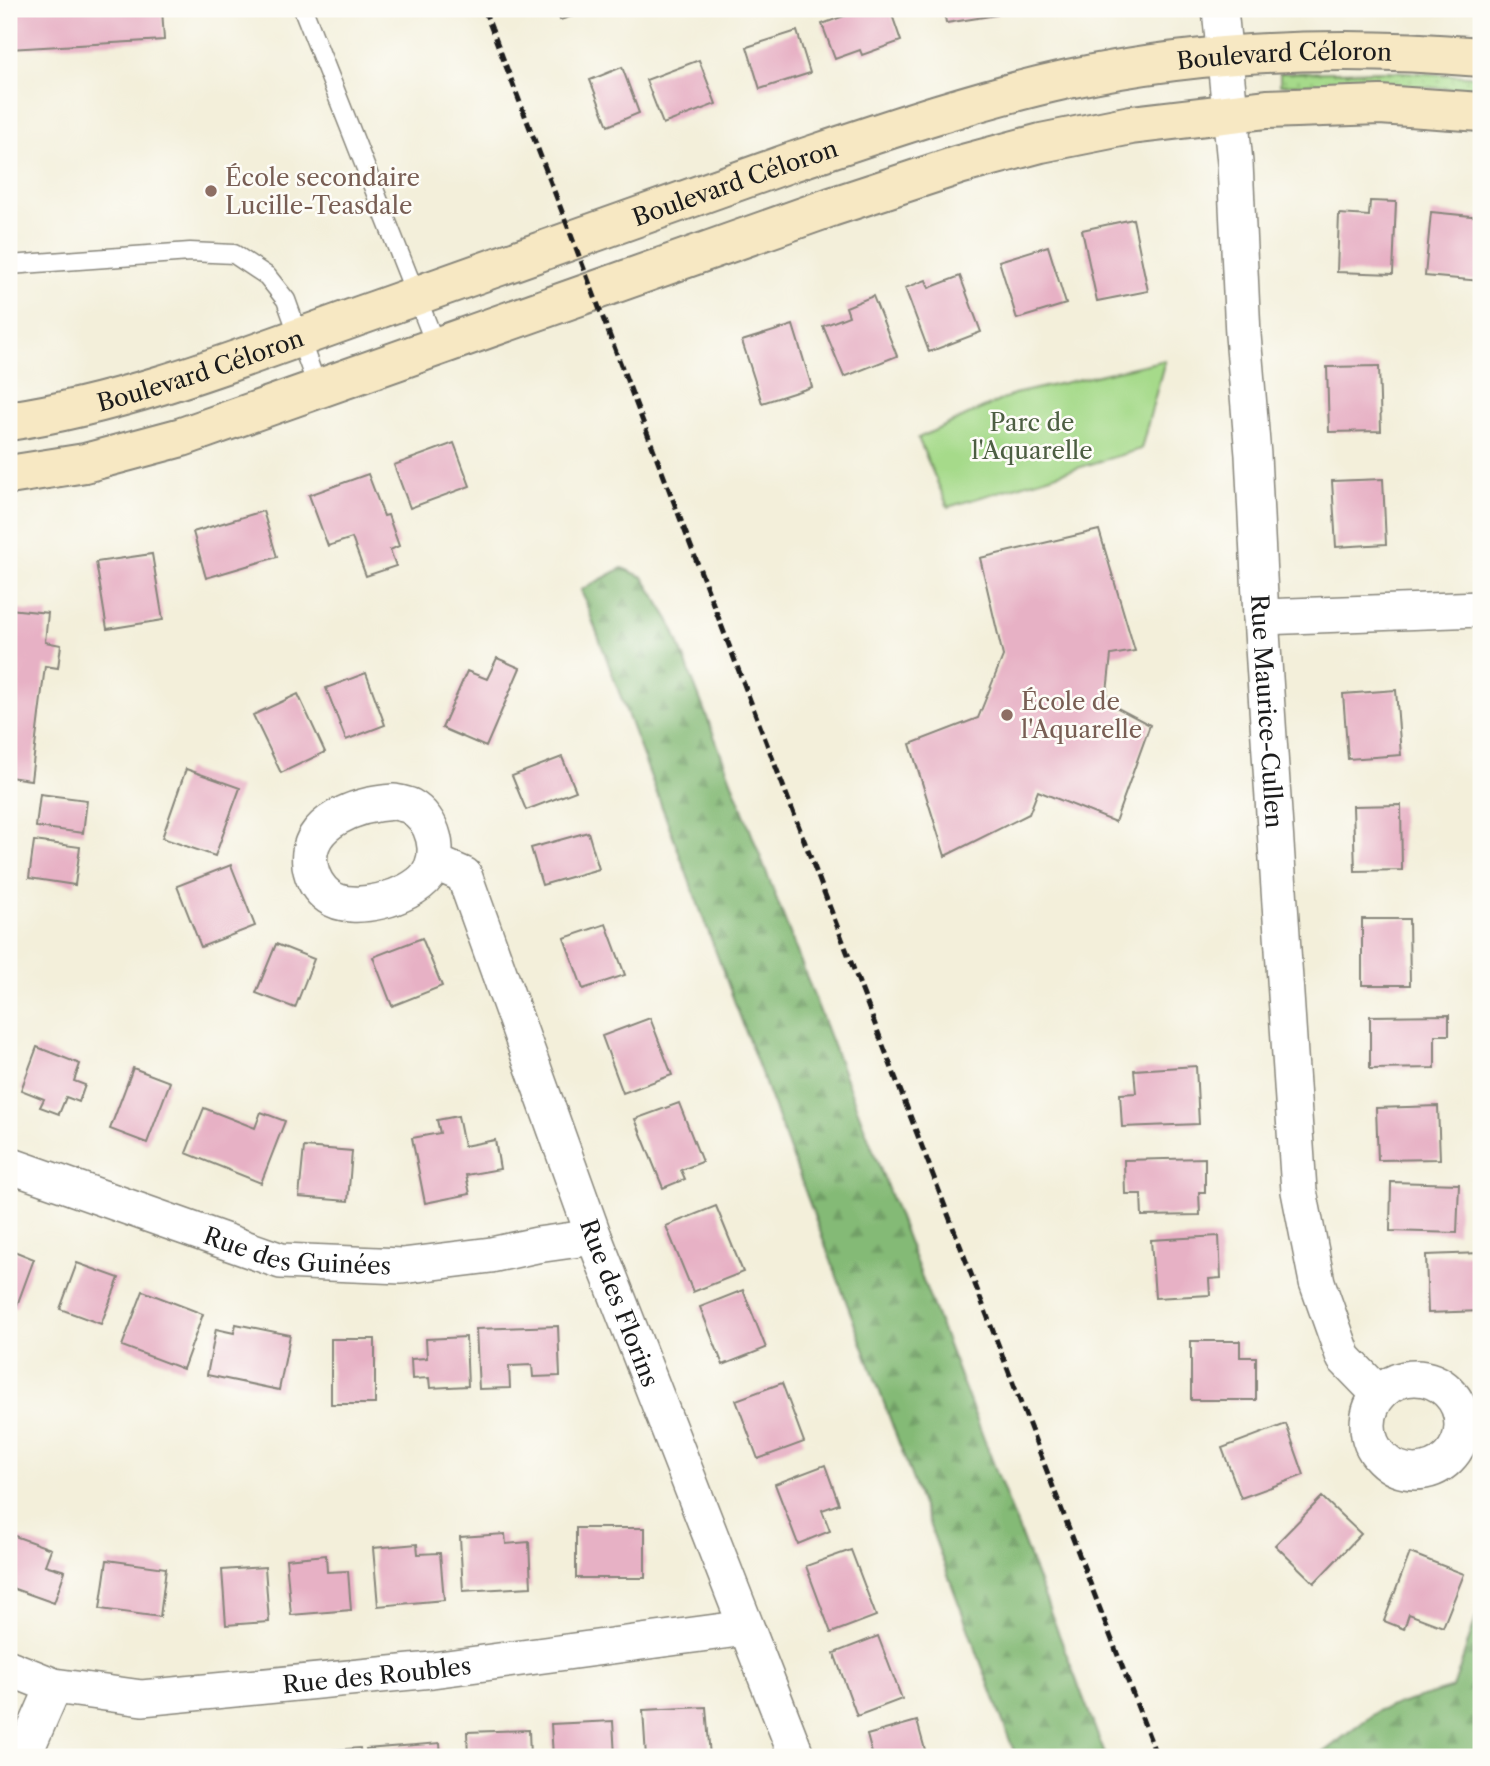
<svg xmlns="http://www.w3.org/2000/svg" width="1490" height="1766" font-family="'Libre Caslon Text',serif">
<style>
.grass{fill:url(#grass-dots);stroke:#617b53;stroke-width:2}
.forest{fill:url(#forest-firs);stroke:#506b49;stroke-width:2}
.park{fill:#a6da8a;stroke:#617b53;stroke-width:2}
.building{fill:#e7b1c5}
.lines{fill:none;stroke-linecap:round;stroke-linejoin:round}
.lane-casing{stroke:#88867b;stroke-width:21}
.street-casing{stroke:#88867b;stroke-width:38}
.secondary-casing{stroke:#88867b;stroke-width:42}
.lane{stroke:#fff;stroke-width:18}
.street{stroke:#fff;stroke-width:35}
.secondary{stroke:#f7e8c3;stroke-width:38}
.rail{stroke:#1c1c1c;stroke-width:5;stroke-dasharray:10 5;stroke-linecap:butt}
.education-dot{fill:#8d6e63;stroke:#fdfcf7;stroke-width:2.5}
.labels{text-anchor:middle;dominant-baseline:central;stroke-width:5;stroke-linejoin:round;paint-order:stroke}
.street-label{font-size:24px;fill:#1c1c1c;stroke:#fdfcf7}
.education-label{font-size:24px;fill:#785e54;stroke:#fdfcf7;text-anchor:start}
.park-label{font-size:24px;fill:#4c5e42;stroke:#fdfcf7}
</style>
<defs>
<pattern id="grass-dots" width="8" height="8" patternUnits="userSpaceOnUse" patternTransform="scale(1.75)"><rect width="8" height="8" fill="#a6da8a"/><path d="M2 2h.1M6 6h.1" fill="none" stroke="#8eba76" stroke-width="1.8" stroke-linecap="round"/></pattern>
<pattern id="forest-firs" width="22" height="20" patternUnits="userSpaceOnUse" patternTransform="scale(1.75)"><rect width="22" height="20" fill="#84ba76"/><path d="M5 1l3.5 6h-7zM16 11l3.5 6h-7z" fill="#719f66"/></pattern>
</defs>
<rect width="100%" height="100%" fill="#fdfcf7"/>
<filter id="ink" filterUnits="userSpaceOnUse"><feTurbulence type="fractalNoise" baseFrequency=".0143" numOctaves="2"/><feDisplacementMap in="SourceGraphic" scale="14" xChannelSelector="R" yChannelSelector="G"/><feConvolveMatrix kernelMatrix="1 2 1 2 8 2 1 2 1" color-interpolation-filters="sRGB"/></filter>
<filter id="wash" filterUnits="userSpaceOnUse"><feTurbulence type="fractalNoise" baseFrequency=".00686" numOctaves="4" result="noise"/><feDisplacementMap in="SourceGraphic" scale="28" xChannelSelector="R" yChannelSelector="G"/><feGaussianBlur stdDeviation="1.57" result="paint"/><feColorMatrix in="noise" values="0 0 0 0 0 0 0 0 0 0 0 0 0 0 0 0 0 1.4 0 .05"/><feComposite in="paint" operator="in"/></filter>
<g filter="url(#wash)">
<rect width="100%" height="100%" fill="#f3efda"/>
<path class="grass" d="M1389 71 1481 77V90L1342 84 1280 85V73Z"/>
<path class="forest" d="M622 568 643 577 670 621 1106 1757H1016L581 590Z
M1481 1603V1757H1317L1379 1710 1453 1688Z"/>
<path class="park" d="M1165 360 1141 449 948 507 918 438 1014 394Z"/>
<g id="blocks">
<path class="building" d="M9 9H162L164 40 9 49Z
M556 9H596L560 20Z
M863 9H890L901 41 862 55 860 50 835 59 822 24Z
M944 9H996L997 15 946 23Z
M797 31 810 73 760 89 747 47Z
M699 60 716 104 663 124 646 80Z
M622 67 639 113 608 126 590 80Z
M1370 201 1396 202 1393 274 1337 272 1339 214 1369 216Z
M1431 212 1481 217V281L1425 276Z
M1133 219 1148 291 1097 301 1082 230Z
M1048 246 1066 304 1017 319 999 261Z
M960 276 981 332 929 352 905 288 926 280 929 288Z
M873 296 897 356 844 377 823 326 849 316 846 307Z
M793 325 812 387 762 403 742 341Z
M1379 366 1381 431 1329 432 1327 367Z
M454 443 470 486 410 508 394 465Z
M368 474 384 516 388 515 399 546 390 550 396 566 366 576 352 538 328 546 309 495Z
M1383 479 1386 544 1336 547 1332 481Z
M263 511 277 557 206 578 193 532Z
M1099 530 1135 651 1111 655 1106 702 1150 725 1115 822 1038 791 1029 814 945 856 910 744 978 718 1003 656 980 558Z
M152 554 163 620 107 629 96 562Z
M9 609 48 613 45 642 61 645 58 668 45 666 31 780 9 777Z
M497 658 520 668 486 747 442 728 467 671 487 679Z
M366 673 385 725 346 740 326 688Z
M1396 690 1401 755 1348 759 1343 694Z
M298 694 325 752 281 773 253 715Z
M562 757 576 791 526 810 512 776Z
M186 769 240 788 215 856 162 838Z
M40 794 87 800 83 833 36 827Z
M1401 805 1402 870 1355 871 1353 806Z
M588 832 599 869 542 885 531 848Z
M34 841 80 847 75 885 29 878Z
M231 865 255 926 201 947 177 886Z
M1362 919H1409L1410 985H1362Z
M606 924 625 975 583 989 564 938Z
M422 938 442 986 392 1006 373 957Z
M276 944 314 959 295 1008 256 993Z
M1449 1015V1035H1435V1068L1370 1069V1016Z
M650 1018 672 1075 623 1093 602 1036Z
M37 1047 80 1064 74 1081 85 1085 79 1102 66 1097 59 1114 40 1107 44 1099 21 1090Z
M1196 1066 1199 1124 1122 1127 1120 1094 1136 1093 1134 1070Z
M133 1068 170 1082 147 1143 110 1129Z
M679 1103 702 1162 681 1170 685 1179 663 1188 635 1119Z
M1438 1106 1440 1159 1378 1160 1376 1108Z
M204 1108 255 1128 261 1112 285 1121 261 1183 186 1153Z
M458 1116 464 1146 495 1140 500 1169 466 1175 470 1194 425 1203 412 1138 440 1133 437 1120Z
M304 1147 352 1151 348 1201 299 1197Z
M1205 1158V1192H1199L1200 1215 1142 1216 1141 1194H1125L1124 1160Z
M1391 1182 1459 1184 1457 1233 1390 1231Z
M716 1206 743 1272 693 1292 666 1226Z
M1219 1236 1221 1278 1209 1279 1210 1295 1155 1298 1151 1240Z
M9 1249 34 1259 16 1308 9 1305Z
M1481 1253V1311L1428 1313 1426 1255Z
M77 1263 119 1278 101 1324 60 1309Z
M743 1290 766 1348 723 1365 700 1307Z
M143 1291 203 1314 183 1369 122 1346Z
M236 1324 290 1335 279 1390 207 1375 216 1329 234 1333Z
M558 1326 560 1376 533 1377 532 1365 509 1366 510 1388 479 1389 476 1329Z
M466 1337 468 1386 430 1388 429 1378 412 1379 411 1359 427 1358 426 1339Z
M331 1339H375V1404H331Z
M1191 1341H1240V1357H1256V1400H1191Z
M782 1383 804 1442 758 1459 736 1400Z
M1286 1424 1304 1475 1241 1498 1222 1448Z
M825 1465 839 1504 822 1510 830 1531 798 1544 775 1484Z
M1322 1497 1361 1534 1314 1583 1275 1545Z
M576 1528H645V1578H576Z
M505 1534 506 1544 529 1542 531 1587 463 1591 460 1537Z
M12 1535 51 1549 45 1565 65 1571 54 1603 9 1587V1545Z
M417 1544 418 1554 440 1553 444 1600 378 1606 373 1548Z
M851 1550 876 1616 831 1633 806 1566Z
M1410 1553 1464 1574 1443 1627 1409 1614 1404 1629 1384 1621Z
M326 1555 327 1572 348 1571 351 1610 291 1615 286 1559Z
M107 1560 166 1568 160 1617 100 1609Z
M265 1567 269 1622 226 1625 222 1570Z
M878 1636 902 1699 857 1716 834 1653Z
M706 1707 710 1757H646L643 1710Z
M613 1721 615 1757H553L551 1724Z
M917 1721 927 1757H873L867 1735Z
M529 1730 530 1757H468L467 1732Z
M440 1743 441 1757H367L366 1749Z
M360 1748 361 1757H287L286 1753Z"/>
</g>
</g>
<g filter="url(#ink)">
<use href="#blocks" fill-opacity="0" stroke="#88867b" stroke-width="2"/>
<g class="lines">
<g class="lane-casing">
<path id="lane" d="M303 9 436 346
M9 265 190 252 234 254 267 276 286 300 318 389"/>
</g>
<g class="street-casing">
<g id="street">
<path id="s1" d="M1220 9 1235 163 1243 335 1253 455 1261 617 1299 1191 1317 1282 1344 1358 1379 1394"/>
<path d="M1261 617 1481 609"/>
<path d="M394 802C399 803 405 804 410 806 434 819 443 854 427 876 410 898 352 914 329 897 318 889 312 878 310 865 304 821 359 804 394 802Z"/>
<path id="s2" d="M434 862 464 875 594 1237 797 1757"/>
<path id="s3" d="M9 1165 281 1261 402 1266 491 1255 537 1245 594 1237"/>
<circle cx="1415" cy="1425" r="47"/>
<path id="s4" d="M9 1668 54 1686 142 1698 432 1670 746 1628"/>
<path d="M23 1757 54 1686"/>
</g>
</g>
<g class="secondary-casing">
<g id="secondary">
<path id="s5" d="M9 421C136 402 256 352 376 310 514 262 651 211 789 163 881 132 973 100 1068 79 1204 50 1344 45 1481 57"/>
<path d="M9 475 85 463 182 437 831 207 959 165 1041 143 1131 125 1267 109 1380 105 1481 112"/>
</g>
</g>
<use href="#lane" class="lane"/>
<use href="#street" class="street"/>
<use href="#secondary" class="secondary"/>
<path class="rail" d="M484 9 1157 1757"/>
</g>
</g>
<g class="education-dot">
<circle cx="211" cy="191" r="7"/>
<circle cx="1007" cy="715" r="7"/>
</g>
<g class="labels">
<g class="street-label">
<text stroke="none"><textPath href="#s5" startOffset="1332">Boulevard Céloron</textPath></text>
<text stroke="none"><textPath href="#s5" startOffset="765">Boulevard Céloron</textPath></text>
<text stroke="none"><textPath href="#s5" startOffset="198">Boulevard Céloron</textPath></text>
<text stroke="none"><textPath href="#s1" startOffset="704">Rue Maurice-Cullen</textPath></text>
<text stroke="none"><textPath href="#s3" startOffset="303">Rue des Guinées</textPath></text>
<text stroke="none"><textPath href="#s2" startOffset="488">Rue des Florins</textPath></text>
<text stroke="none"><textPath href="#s4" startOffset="373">Rue des Roubles</textPath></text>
</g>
<g class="education-label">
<text x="225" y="177">École secondaire<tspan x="225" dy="28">Lucille-Teasdale</tspan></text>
<text x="1021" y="701">École de<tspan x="1021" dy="28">l'Aquarelle</tspan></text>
</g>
<g class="park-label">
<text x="1032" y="422">Parc de<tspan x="1032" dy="28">l'Aquarelle</tspan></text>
</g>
</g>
<rect width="1490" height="1766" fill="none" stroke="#fdfcf7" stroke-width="35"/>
</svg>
